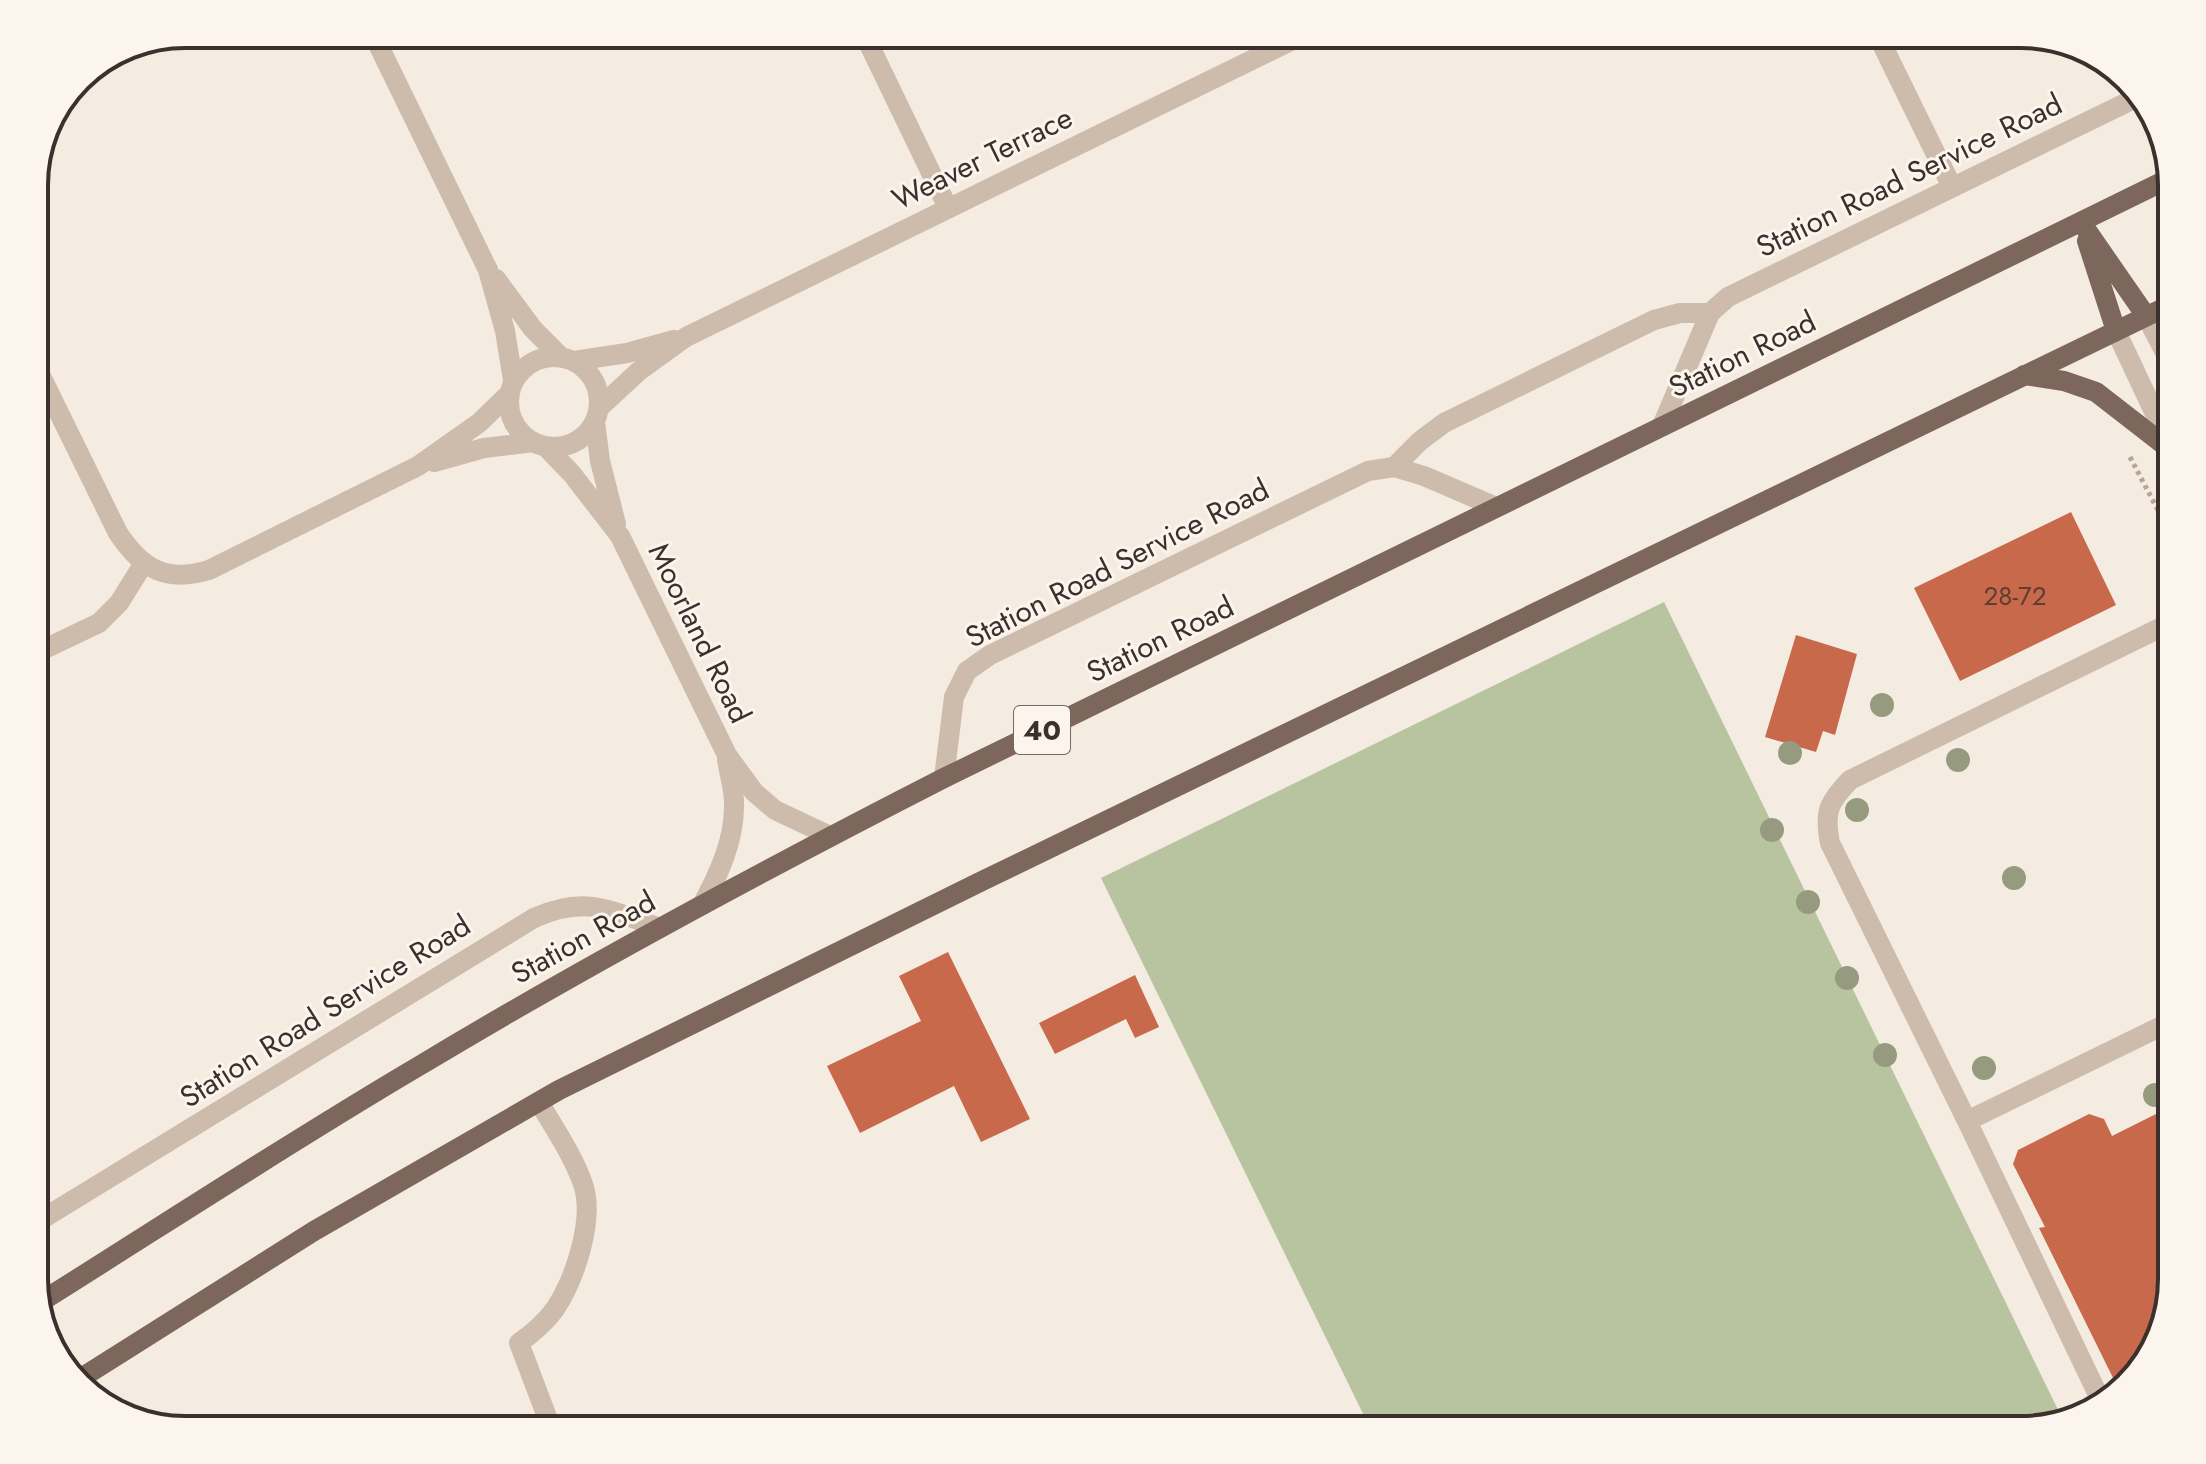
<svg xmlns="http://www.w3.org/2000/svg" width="2206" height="1464" font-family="Jost,sans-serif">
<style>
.green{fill:#b8c4a0}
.building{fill:#c8694b}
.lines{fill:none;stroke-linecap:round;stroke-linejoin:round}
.path{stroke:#b9a596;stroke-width:5;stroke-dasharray:4 4;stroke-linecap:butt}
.service{stroke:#cdbbac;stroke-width:20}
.minor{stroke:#cdbbac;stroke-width:20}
.primary{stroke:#7d675c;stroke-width:20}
.tree{fill:#969b7f}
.labels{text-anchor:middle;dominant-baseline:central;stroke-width:6;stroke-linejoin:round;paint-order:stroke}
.number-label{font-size:26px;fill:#5e3e33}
.shield{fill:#fbf5ee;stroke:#756b66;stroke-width:2}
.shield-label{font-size:28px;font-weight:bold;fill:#3b302b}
.street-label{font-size:30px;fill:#3b302b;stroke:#fbf5ee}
.rim{fill:none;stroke:#3b302b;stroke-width:4}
</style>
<rect width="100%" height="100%" fill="#f4ebe1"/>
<path class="green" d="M1664 602 2063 1420 2022 1430H1371L1101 878Z"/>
<path class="building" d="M2071 512 2116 605 1960 681 1914 588Z
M1796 635 1857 654 1835 735 1823 731 1816 752 1765 737Z
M948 952 1030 1119 981 1142 954 1086 860 1133 827 1066 921 1021 899 976Z
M1135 975 1159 1027 1135 1038 1126 1019 1055 1054 1039 1023Z
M2172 1106V1280L2146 1363 2118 1388 2039 1228 2045 1227 2013 1164 2018 1150 2089 1114 2104 1119 2112 1136Z
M282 1419 287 1430H256Z"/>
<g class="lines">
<path class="path" d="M2130 457 2172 537
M2172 561 2167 576 2172 585"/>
<path class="service" d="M2146 316 2172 366
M2116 331 2172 450
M1394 467 1420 441 1444 423 1654 320 1680 313H1710
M2172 622 1850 780C1828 803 1824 812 1830 843L1967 1121 2172 1021
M539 1102C554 1128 573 1155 583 1184 595 1219 575 1279 555 1309 545 1323 533 1333 519 1343L552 1430
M1967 1121 2102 1403"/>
<path class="minor" d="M373 34 488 270 505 331 513 380
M864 34 948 208
M1877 34 1952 187
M496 279 533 329 561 357
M509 402a45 45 0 1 1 90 0a45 45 0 1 1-90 0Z
M574 361 627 353 674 340
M34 362 118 533C142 569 166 583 209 570L418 466 479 423 509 394
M599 408 639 371 686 337 1305 34
M595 422 600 461 616 524
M1662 426 1710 313 1728 297 2138 97
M546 447 572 474 620 536 727 755 754 792 775 810 830 836
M434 462 484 448 533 442
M34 654 99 623 119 603 144 563
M944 778 954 697 967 671 990 655 1368 471 1394 467 1424 476 1496 507
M702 905C719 874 735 839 734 803 734 789 729 774 727 759
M34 1224 534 918C586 895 609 910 660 928"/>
<path class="primary" d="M2081 222 2146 316
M2087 241 2116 331
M2024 375 2064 381 2096 392 2172 451
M39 1303C165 1224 290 1142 419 1066 590 963 766 869 944 778L2170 178
M78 1380 314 1231 559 1090 980 882 2172 304"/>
</g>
<g class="tree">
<circle cx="1882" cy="705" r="12"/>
<circle cx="1790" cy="753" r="12"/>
<circle cx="1958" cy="760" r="12"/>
<circle cx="1857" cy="810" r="12"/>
<circle cx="1772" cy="830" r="12"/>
<circle cx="2014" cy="878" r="12"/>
<circle cx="1808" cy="902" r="12"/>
<circle cx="1847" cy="978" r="12"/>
<circle cx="1885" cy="1055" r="12"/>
<circle cx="1984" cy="1068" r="12"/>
<circle cx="2155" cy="1095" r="12"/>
</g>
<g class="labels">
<g class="number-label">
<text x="2015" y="596">28-72</text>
</g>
<rect class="shield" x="1014" y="706" width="56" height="48" rx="6"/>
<g class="shield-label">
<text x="1042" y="730">40</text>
</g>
<g class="street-label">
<text transform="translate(982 158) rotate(-26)">Weaver Terrace</text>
<text transform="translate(1909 175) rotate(-26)">Station Road Service Road</text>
<text transform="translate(1742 354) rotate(-26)">Station Road</text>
<text transform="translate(1117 563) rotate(-27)">Station Road Service Road</text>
<text transform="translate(700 633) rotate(64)">Moorland Road</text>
<text transform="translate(1160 639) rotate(-26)">Station Road</text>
<text transform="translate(583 937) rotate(-29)">Station Road</text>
<text transform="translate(325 1011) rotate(-32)">Station Road Service Road</text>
</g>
</g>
<path d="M0 0H2206V1464H0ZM185 48H2021A137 137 0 0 1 2158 185V1279A137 137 0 0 1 2021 1416H185A137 137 0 0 1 48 1279V185A137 137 0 0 1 185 48Z" fill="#fbf5ee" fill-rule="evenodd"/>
<path class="rim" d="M185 48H2021A137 137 0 0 1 2158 185V1279A137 137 0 0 1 2021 1416H185A137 137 0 0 1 48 1279V185A137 137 0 0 1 185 48Z"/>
</svg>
